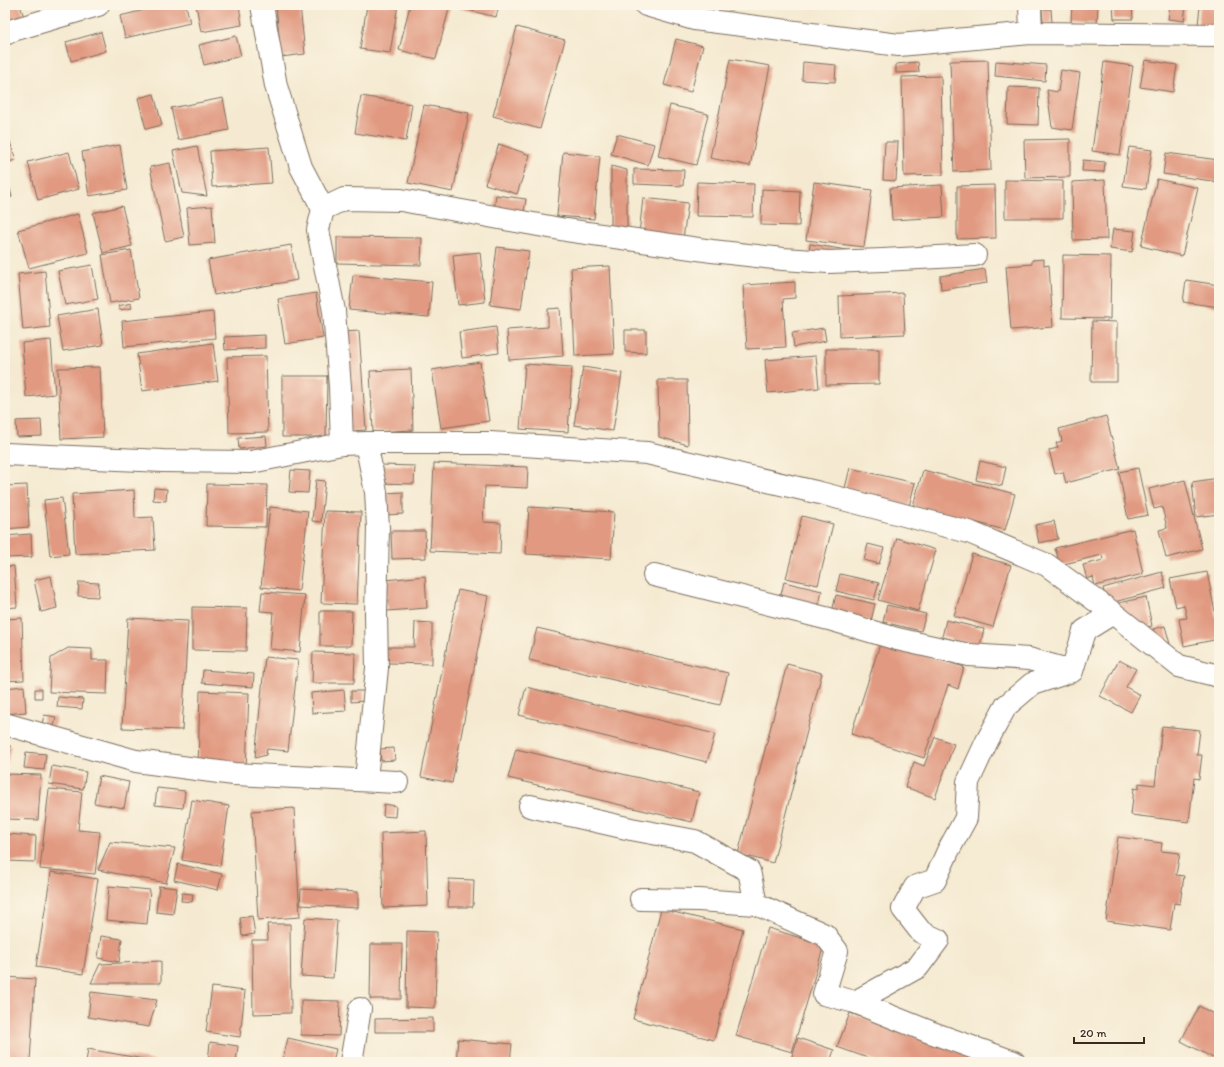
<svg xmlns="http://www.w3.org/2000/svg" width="1224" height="1067" font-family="Itim,sans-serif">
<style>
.building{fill:#e19a81}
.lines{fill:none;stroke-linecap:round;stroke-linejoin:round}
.minor-casing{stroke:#7c6d5d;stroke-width:24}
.minor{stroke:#fff;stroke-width:22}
</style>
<rect width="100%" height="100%" fill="#fcf5e5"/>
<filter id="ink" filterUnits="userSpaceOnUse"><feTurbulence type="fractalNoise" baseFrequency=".025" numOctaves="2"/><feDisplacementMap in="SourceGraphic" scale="8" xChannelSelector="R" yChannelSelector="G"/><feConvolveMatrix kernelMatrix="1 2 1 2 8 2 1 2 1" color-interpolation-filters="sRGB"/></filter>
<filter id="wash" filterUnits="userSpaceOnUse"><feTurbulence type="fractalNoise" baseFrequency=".012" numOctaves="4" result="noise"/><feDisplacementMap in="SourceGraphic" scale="16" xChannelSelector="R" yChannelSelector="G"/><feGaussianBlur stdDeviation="0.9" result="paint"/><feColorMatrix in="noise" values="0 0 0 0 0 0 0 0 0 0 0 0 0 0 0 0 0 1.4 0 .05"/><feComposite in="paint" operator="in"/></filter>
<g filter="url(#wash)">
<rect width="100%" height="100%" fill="#f5ead1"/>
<g id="blocks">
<path class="building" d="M5 5H20L24 17 5 22Z
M165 5H186L190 23 125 38 120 16Z
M196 5H239L242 25 201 32Z
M276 5H300L305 54 281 57Z
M367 5H398L390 53 360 49Z
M410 5H450L436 59 399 50Z
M460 5H499L496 17 459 8Z
M1072 5H1098L1097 24 1071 22Z
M1113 5H1132L1133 19H1114Z
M1170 5H1186L1184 21 1168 19Z
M1200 6 1219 7V27L1198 25Z
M1042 9H1051L1052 23H1043Z
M517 27 565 40 540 129 493 116Z
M101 32 106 51 71 61 66 42Z
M236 36 241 56 204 65 199 45Z
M676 39 703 46 691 92 664 85Z
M730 59 770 66 750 166 710 158Z
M988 60 991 170 954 172 950 61Z
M1145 60 1177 65 1173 92 1140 87Z
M996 61 1046 65 1045 81 995 76Z
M803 62 836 65 835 82 802 80Z
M918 62 919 72 896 73V64Z
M1104 62 1133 66 1120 155 1092 151Z
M1061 70 1080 73 1072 130 1052 127 1047 90 1058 92Z
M941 76 943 175 904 176 902 77Z
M1008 87 1039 88 1038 125 1007 124Z
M154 94 162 125 146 129 138 98Z
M361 96 412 104 406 141 355 133Z
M223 98 229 130 178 140 171 108Z
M424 105 469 113 453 192 408 183Z
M670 105 708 114 696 165 658 156Z
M7 133 16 160 5 163V134Z
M617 134 654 144 648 165 611 154Z
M1070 139V177L1025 178 1024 140Z
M885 142H898L896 181 883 180Z
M499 144 530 155 517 194 485 184Z
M120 145 127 190 89 196 82 152Z
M197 146 207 196 182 193 173 151Z
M269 147 272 183 212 187 210 151Z
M1129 147 1152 150 1146 189 1123 186Z
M69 152 79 189 38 200 28 162Z
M563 152 600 156 594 219 557 216Z
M1166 153 1219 160V182L1163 174Z
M1083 160 1105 162 1104 172 1082 171Z
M170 163 184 237 165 241 150 167Z
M611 166 627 170V229L611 230Z
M634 169 684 170 683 186 634 184Z
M7 178 12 197 5 199V179Z
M1157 179 1198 188 1182 256 1141 246Z
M1005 180 1063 181V218H1005Z
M1105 180 1107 239 1073 240 1072 182Z
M697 182 754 184 753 217 696 216Z
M814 182 872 190 864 247 806 240Z
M942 185 944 217 892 220 890 188Z
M995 185 996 238 957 239V186Z
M762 189 800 191 799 226 761 225Z
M496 195 526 199 524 213 494 209Z
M643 198 688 203 683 239 639 234Z
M122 206 132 246 103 253 93 213Z
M212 206 215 243 190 245 187 208Z
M78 214 88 253 29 268 18 230Z
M1113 229 1135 231 1132 252 1110 249Z
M337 237 422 238 421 265 337 263Z
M810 244 847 250 846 257 809 252Z
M291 245 297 280 214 295 208 260Z
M497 247 529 251 521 309 490 305Z
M131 250 139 298 110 303 102 255Z
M480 252 485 302 458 305 453 255Z
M1063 255 1111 256 1110 319 1062 318Z
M1044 259V266L1049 265 1053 327 1011 330 1006 266 1032 264V260Z
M92 265 98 299 65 305 58 271Z
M610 266 614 354 575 356 571 268Z
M985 269 987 283 941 290 940 276Z
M45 271 50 327 23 330 18 274Z
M353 275 432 282 429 317 349 310Z
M1186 280 1219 285V307L1183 302Z
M795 282V298L783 299 786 347 747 349 743 285Z
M316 293 323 338 285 344 278 299Z
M903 293 905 334 840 337 839 296Z
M131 303 132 308 120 310 118 306Z
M560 308 563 356 509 360 507 330 548 327V309Z
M98 309 103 345 63 351 57 316Z
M213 312 215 338 124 347 122 321Z
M1092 321 1117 322V382H1091Z
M496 327 499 353 462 358 459 332Z
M824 328 826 341 794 347 792 333Z
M625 330H646V353L625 352Z
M359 331 366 430 349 431 343 332Z
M265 335V348L225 350 224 337Z
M51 340 55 394 26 397 22 343Z
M213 343 218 381 142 391 137 354Z
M826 349H879V384L826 385Z
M266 356 268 432 229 433 227 357Z
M816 356 819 388 768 393 765 360Z
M480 362 489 421 441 428 432 370Z
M525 364 572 367 568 432 520 429Z
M100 367 103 437 61 439 58 368Z
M583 367 622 373 613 431 574 425Z
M411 369 413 430 373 432 370 371Z
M282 376H327L326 437H282Z
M658 380H687L688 445 659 437Z
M1106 416 1120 469 1066 483 1063 472 1055 474 1049 450 1058 448 1056 443 1062 441 1059 429Z
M41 420 42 436 17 437 16 421Z
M266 436 267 446 239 449 238 438Z
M980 461 1006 467 1002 486 976 480Z
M434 463 528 467 527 488 485 486 483 522 501 523 500 554 430 551Z
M381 465 415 466 414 484 380 483Z
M850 468 915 483 909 506 844 492Z
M1138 468 1148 515 1128 519 1119 472Z
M291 470 310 471 308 493 289 492Z
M923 470 1015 494 1005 530 913 506Z
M1219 478V514L1196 517 1192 482Z
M316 480 325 481 321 522 312 521Z
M1185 480 1202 549 1166 558 1159 530 1167 528 1162 507 1154 509 1149 489Z
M207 484 267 485 266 527 206 526Z
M27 485 29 527 5 529V486Z
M154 488 167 489 166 501 153 500Z
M134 490 135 518 153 517 155 550 75 554 72 494Z
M403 492V514L385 515 384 493Z
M62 498 69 554 50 556 44 500Z
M270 507 308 511 299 591 261 587Z
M529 507 614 512 611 559 526 554Z
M325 511 361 512 357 604 321 603Z
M802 516 833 524 818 585 786 578Z
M1054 521 1058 539 1039 543 1035 525Z
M1133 529 1143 574 1095 586 1093 577 1087 579 1083 565 1103 560 1102 555 1060 565 1055 548Z
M391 531H425L426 558 392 559Z
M31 534 32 557 5 558V536Z
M897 538 936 550 918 611 878 600Z
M868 544 884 548 879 564 864 560Z
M972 554 1011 565 993 627 954 616Z
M14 566 17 607 5 608V567Z
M1162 572 1166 588 1107 604 1103 588Z
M1207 572 1219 632V639L1184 646 1179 619 1187 618 1184 605 1176 607 1170 579Z
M840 574 879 583 874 600 836 591Z
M51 576 57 608 41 612 34 580Z
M425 576 427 608 387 611 385 580Z
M79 582 99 583 98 597 78 596Z
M784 582 822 591 818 608 780 599Z
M458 590 488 596 452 783 421 777Z
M262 592 305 595 300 652 270 649 273 612 260 611Z
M836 595 875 604 871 621 832 612Z
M1146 597 1152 626 1135 630 1123 621 1119 603Z
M887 605 926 614 921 631 883 622Z
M192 607 247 608 246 651 192 650Z
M320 611H352L351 646H320Z
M22 618 24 680 5 681V619Z
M128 618 188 621 182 730 122 728Z
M946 620 984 629 980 646 942 637Z
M415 622 432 623V664L388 663 381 647H414Z
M1165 626 1170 644 1158 647 1153 629Z
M537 628 728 673 720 705 529 660Z
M881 641 964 667 958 689 948 685 924 758 851 734Z
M68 648 92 649V660H108L107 694 49 692 51 658Z
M313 652 355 653 354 683H312Z
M265 657 298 660 288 751 267 749 266 755 255 758Z
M1119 660 1136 669 1126 687 1140 695 1131 712 1100 696Z
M787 664 822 673 773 863 738 854Z
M203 670 254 674 253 687 202 683Z
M24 686 26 712 5 714V688Z
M526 687 715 734 707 762 519 715Z
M35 689H42V698H35Z
M344 690 346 711 312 713 311 693Z
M200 691 249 693 246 769 198 767Z
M351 691H364V701L351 702Z
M58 697 83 699 82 709 57 707Z
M44 715 56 717 53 732 41 729Z
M1162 726 1200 730 1197 755H1202L1199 779 1194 778 1189 822 1131 815 1134 788 1139 789V783L1155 785Z
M935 737 954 744 935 798 905 787 914 762 924 766Z
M5 746H11L7 764H5Z
M394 748 395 760 381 761 380 749Z
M516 749 699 792 692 822 508 778Z
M26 752 46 754 44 770 24 768Z
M52 766 86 772 83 789 49 784Z
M5 774 41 775 38 820 5 819Z
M99 776 129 782 124 808 94 803Z
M157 788 185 791 183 808 155 805Z
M49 789 82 792 78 830 100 832 95 874 40 869Z
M192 800 229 806 220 866 182 860Z
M384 804 396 806 395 817 383 816Z
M294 808 300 917 258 920 252 811Z
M426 831 428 906 383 908 381 833Z
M5 834 36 836 35 862 5 861Z
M1118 837 1162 843 1161 851 1180 853 1176 875 1184 876 1180 904 1174 903 1170 930 1106 921Z
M110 842 175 848 166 883 98 870Z
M178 864 222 874 218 890 174 880Z
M51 872 98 879 83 974 36 967Z
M449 879 474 880 473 907H448Z
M109 886 150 890 147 924 106 920Z
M159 886 177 888 173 914 156 912Z
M301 889 358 892V908L300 905Z
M182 893 193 894 192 902 181 901Z
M661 909 743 929 714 1040 633 1019Z
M252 916 255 934 242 936 240 918Z
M305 918 337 920 333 978 301 976Z
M267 924H290L291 1013 253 1014 252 940H268Z
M768 928 824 945 792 1052 736 1036Z
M407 931 437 932 435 1008 406 1007Z
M101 936 122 939 119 962 98 958Z
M371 944H402L401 999H370Z
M161 961V983H91L100 964Z
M5 977 35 979 30 1062H5Z
M212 987 245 991 240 1037 206 1032Z
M91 992 157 1000 149 1027 88 1017Z
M301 1000 340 1001 339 1036 301 1035Z
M1199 1006 1219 1017V1061L1181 1041Z
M850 1013 990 1062H879L837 1047Z
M433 1018V1032H375V1019Z
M288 1038 336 1049 333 1062H282Z
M798 1038 834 1050 830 1062H790Z
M458 1039 512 1044 510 1062H456Z
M210 1042 238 1046 236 1062H208Z
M88 1049 155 1061V1062H86Z"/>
</g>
</g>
<g filter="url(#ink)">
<use href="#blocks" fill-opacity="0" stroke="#7c6d5d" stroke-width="1"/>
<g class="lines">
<g class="minor-casing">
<path id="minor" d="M262 5 276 86 301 167 323 209
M646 5 694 19 899 45 1031 33 1219 35
M1030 5 1031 33
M5 34 13 30 98 5
M342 444 340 387 334 311 318 230 323 209 344 199 401 200 566 230 712 251 783 259 828 262 883 260 975 255
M5 454 163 461 251 462 342 444 366 443H490L647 453 820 493 969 532 1047 565 1113 613 1179 666 1219 676
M654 575 829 619 897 639 969 655 1029 659 1072 671
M5 724 136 761 234 774 397 782
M366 780 377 668 376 614 378 528 376 492 366 443
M530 806 631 829 695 841 749 871 756 904
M641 899 699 900 756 904 825 935 837 951 824 994 855 1002 930 1032 1014 1062
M855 1002 918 967 938 940 921 932 903 909 915 887 935 880 948 851 966 818 968 782 987 741 1006 706 1032 684 1072 671 1084 631 1113 613
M351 1062 360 1009"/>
</g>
<use href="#minor" class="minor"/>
</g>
</g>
<rect width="1224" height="1067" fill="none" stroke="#fcf5e5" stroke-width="20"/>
<path d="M1074 1037v6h70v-6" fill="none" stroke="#3b2a1e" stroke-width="2"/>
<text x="1080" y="1037" font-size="12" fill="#3b2a1e" stroke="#fcf5e5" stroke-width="3" paint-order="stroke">20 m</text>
</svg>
